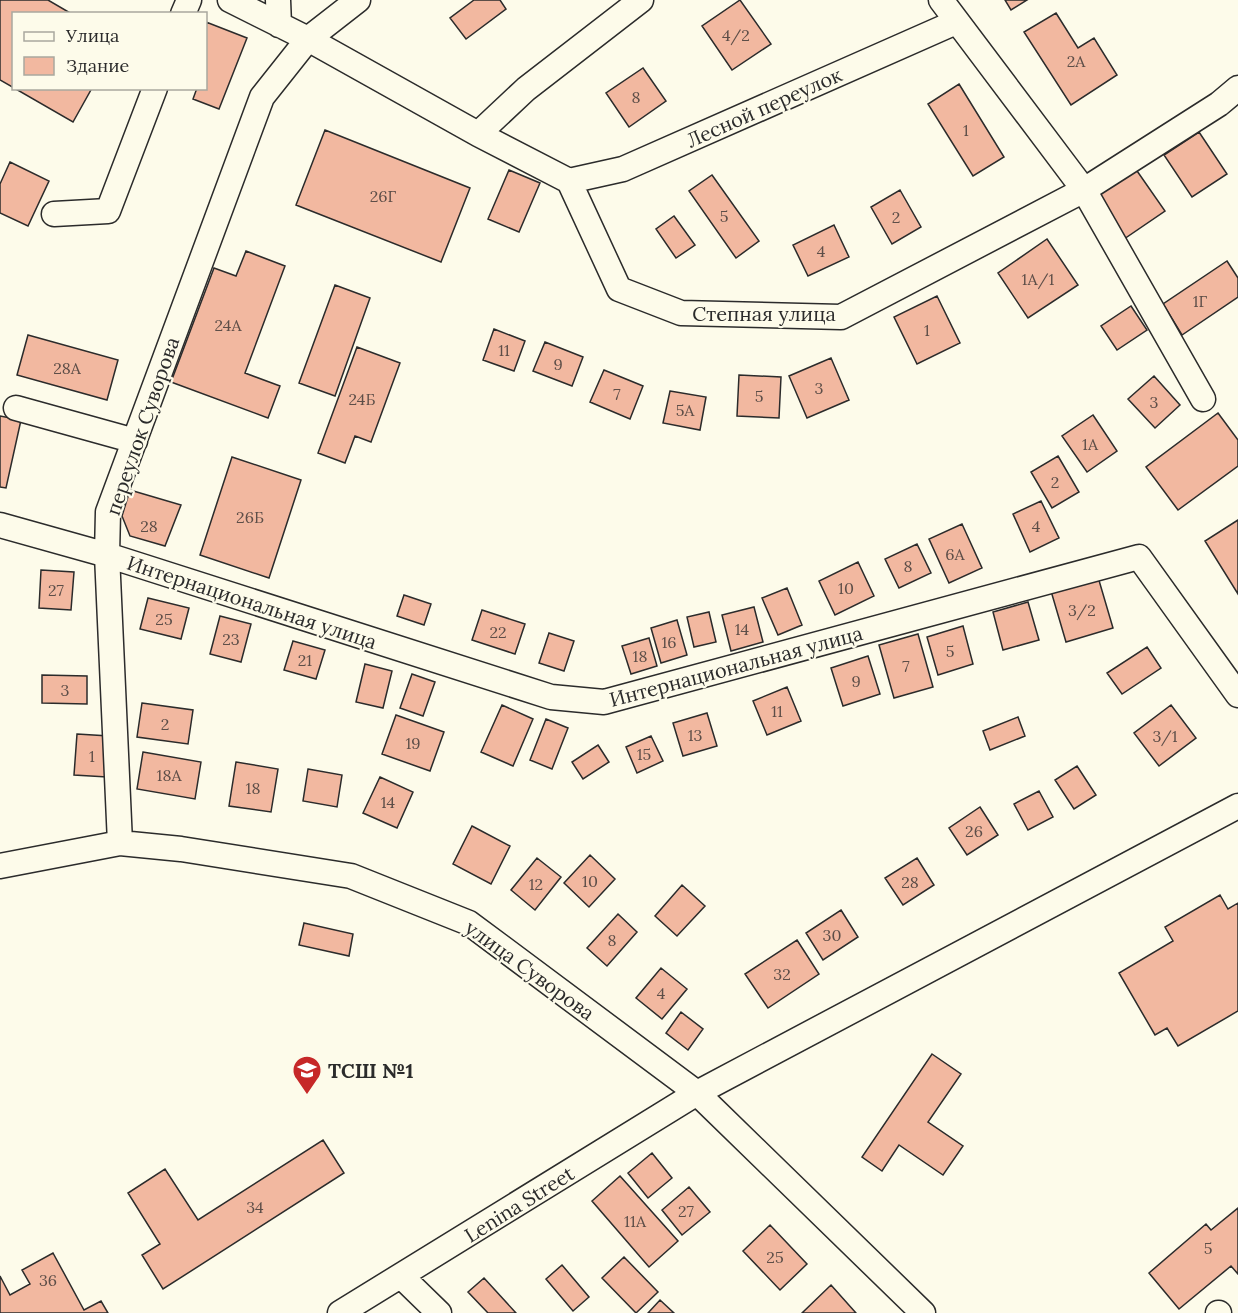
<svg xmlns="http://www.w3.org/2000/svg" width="1238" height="1313" font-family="Lora,serif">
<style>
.building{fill:#f2b8a0;stroke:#2b2b2b;stroke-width:1.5}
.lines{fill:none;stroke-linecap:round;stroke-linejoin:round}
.minor-casing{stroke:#2b2b2b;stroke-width:27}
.minor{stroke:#fdfbea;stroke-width:24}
.labels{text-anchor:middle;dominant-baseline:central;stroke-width:4.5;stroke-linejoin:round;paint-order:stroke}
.number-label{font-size:16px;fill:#5d4e48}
.street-label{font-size:20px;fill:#2b2b2b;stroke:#fdfbea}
.poi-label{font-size:20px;font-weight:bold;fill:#2b2b2b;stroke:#fdfbea;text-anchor:start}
</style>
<rect width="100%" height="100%" fill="#fdfbea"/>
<path class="building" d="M0 0H48L72 14H14V88L0 80Z
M474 0H500L506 9 466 39 450 18Z
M740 0 771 44 732 70 702 26Z
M1005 0H1027L1011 10Z
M1056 13 1078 48 1094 38 1117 75 1071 105 1024 32Z
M206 22 247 38 219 109 193 99 197 88H206Z
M643 68 666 101 629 127 606 93Z
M959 84 1004 157 973 176 928 104Z
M14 88H92L73 122Z
M325 130 470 188 441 262 296 205Z
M1199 132 1227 174 1192 197 1164 155Z
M10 162 49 181 28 226 0 213V184Z
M1135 168 1165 211 1124 239 1094 197Z
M509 170 540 183 519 232 488 219Z
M712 175 759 241 736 258 689 191Z
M900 190 921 227 892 244 871 207Z
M674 216 695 245 676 258 656 229Z
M834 225 849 257 808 276 793 245Z
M1047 239 1078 285 1028 318 998 273Z
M246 251 285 266 245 373 280 386 268 418 171 382 214 268 236 276Z
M1227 261 1238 278V297L1182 335 1163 304Z
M335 285 370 298 335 396 299 383Z
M937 296 960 343 917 364 894 317Z
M1131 306 1147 330 1117 350 1101 326Z
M494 329 525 341 514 371 483 360Z
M28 335 118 360 107 400 17 375Z
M545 342 583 357 572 386 533 371Z
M357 347 400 363 371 442 355 436 345 463 318 453Z
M831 358 849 400 807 418 789 376Z
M604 370 643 386 630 419 590 402Z
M739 375 781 377 779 418 737 416Z
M1154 376 1180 405 1155 428 1128 399Z
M670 391 706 397 700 430 663 423Z
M1218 413 1238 440V466L1178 510 1146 467Z
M1093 415 1117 451 1087 472 1062 436Z
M0 416 21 420 6 488 0 487Z
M1058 456 1079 492 1052 508 1031 472Z
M232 457 301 480 269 578 200 555Z
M130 490 181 505 165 546 130 536 122 516Z
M1041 501 1059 538 1030 552 1013 514Z
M1238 520V594L1205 541Z
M962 524 982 568 949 583 929 539Z
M917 544 931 573 899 588 885 559Z
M858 562 874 596 835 615 819 581Z
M41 570 74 572 71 610 39 608Z
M1098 577 1113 628 1066 642 1051 591Z
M787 588 802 625 778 635 762 598Z
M404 595 431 604 424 625 397 616Z
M148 598 189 608 181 639 140 629Z
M1028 602 1039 640 1003 650 993 612Z
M754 607 763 642 731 651 722 615Z
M482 610 525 624 515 654 472 640Z
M709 612 716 642 694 647 687 617Z
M220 616 251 624 241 662 210 654Z
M677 620 687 655 661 663 651 628Z
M963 626 973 664 938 675 927 637Z
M549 633 574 641 564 671 539 663Z
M918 634 933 687 894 698 879 645Z
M649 638 657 666 631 674 622 646Z
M293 641 325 650 316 679 284 670Z
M1147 647 1161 668 1122 694 1107 673Z
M868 656 880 694 843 706 831 668Z
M365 664 392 671 383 708 356 702Z
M412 674 435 682 423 716 400 708Z
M42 675 87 676V704L42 703Z
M787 687 801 721 767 735 753 701Z
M142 703 193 710 188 744 137 737Z
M502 705 533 719 513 766 481 752Z
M1171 705 1196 738 1159 766 1134 733Z
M707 713 717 746 683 756 673 723Z
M396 715 444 732 430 771 382 754Z
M1018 717 1025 736 990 750 983 731Z
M546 719 568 728 552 769 530 760Z
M77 734 109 736 107 777 74 775Z
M651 736 663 761 637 773 626 747Z
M598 745 609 762 583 779 572 762Z
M143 752 201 762 195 799 137 789Z
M236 762 278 769 271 812 229 806Z
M1077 766 1096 795 1074 809 1055 780Z
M308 769 342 775 337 807 303 801Z
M380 777 413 792 397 828 363 813Z
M1039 791 1053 817 1028 830 1014 804Z
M980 807 998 835 967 855 949 828Z
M472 826 510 846 491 884 453 864Z
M590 855 615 879 589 907 564 883Z
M537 858 561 877 535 910 511 890Z
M917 858 934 885 903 905 885 878Z
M682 885 705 906 677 936 655 916Z
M1220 895 1228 909 1238 903V1011L1178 1046 1167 1028 1155 1035 1119 973 1173 941 1165 927Z
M841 910 858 937 823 960 806 933Z
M618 914 637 932 607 966 587 948Z
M304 923 353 934 349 956 299 945Z
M797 940 819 974 768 1008 745 974Z
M661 968 687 989 662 1019 636 998Z
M681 1012 703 1029 688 1050 666 1033Z
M932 1054 961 1074 928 1122 963 1146 943 1175 899 1145 882 1171 862 1157Z
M323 1140 344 1173 163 1289 142 1255 160 1244 128 1193 165 1169 198 1220Z
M652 1153 672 1178 648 1198 628 1173Z
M620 1176 678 1241 649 1267 592 1201Z
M689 1187 710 1212 682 1235 662 1210Z
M1238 1208V1274L1231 1266 1179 1309 1149 1273 1206 1224 1211 1230Z
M770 1225 807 1264 780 1290 743 1251Z
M53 1253 84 1310 101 1301 108 1313H0V1276L10 1295 30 1284 22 1270Z
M624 1257 658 1292 636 1313 602 1278Z
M562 1265 589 1297 573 1311 546 1279Z
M484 1278 516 1313H488L468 1292Z
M831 1285 856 1313H802Z
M660 1300 674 1313H648Z"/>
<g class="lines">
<g class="minor-casing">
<path id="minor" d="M230 0 308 39 478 134 569 181 619 289 681 313 841 317 1084 190 1219 104 1238 88
M278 0 279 25
M941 0 1084 190 1203 399
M183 14 189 0
M478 134 526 89 641 0
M569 181 623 169 956 22
M54 214 108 211 155 88
M16 408 135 441
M0 525 107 555 551 697 604 702 1139 557 1238 695
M120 843 107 555 108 512 262 97 308 39 358 0
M0 866 120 843 181 849 351 876 469 923 697 1093 923 1313
M401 1276 439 1313
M340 1313 697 1093 1238 806
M1218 1313H1219"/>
</g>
<use href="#minor" class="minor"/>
</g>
<defs>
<g id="school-pin" transform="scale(1.5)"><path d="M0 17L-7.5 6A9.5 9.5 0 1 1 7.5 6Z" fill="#c62828" stroke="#fdfbea"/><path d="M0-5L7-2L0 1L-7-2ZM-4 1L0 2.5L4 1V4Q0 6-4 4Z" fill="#fff"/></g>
</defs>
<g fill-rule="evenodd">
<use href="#school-pin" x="307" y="1070"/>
</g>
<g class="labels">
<g class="number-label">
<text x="736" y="35">4/2</text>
<text x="1076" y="61">2А</text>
<text x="636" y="97">8</text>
<text x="966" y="130">1</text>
<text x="383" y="196">26Г</text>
<text x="724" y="216">5</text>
<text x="896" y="217">2</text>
<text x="821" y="251">4</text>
<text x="1038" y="279">1А/1</text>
<text x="1200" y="301">1Г</text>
<text x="228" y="325">24А</text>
<text x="927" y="330">1</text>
<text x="504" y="350">11</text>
<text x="558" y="364">9</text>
<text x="67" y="368">28А</text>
<text x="819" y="388">3</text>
<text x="617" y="394">7</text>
<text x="759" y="396">5</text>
<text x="362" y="399">24Б</text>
<text x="1154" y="402">3</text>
<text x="685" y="410">5А</text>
<text x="1090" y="444">1А</text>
<text x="1055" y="482">2</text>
<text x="250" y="517">26Б</text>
<text x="149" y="526">28</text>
<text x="1036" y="526">4</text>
<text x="955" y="554">6А</text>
<text x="908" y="566">8</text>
<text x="846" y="588">10</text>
<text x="56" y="590">27</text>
<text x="1082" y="610">3/2</text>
<text x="164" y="619">25</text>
<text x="742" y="629">14</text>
<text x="498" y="632">22</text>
<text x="231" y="639">23</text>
<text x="669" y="642">16</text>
<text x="950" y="651">5</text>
<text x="640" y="656">18</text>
<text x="305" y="660">21</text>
<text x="906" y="666">7</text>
<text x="856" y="681">9</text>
<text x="65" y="690">3</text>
<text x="777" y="711">11</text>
<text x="165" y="724">2</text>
<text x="695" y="735">13</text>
<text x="1165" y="736">3/1</text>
<text x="413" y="743">19</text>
<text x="644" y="754">15</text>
<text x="92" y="756">1</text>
<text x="169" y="775">18А</text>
<text x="253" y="788">18</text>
<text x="388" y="802">14</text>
<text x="974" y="831">26</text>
<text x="590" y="881">10</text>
<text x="910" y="882">28</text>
<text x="536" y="884">12</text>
<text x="832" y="935">30</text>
<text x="612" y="940">8</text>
<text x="782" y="974">32</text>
<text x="661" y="993">4</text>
<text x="255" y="1207">34</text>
<text x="686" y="1211">27</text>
<text x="635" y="1221">11А</text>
<text x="1208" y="1248">5</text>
<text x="775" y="1257">25</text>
<text x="48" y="1280">36</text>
</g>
<g class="street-label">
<text transform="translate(764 107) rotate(-24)">Лесной переулок</text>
<text x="764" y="313">Степная улица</text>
<text transform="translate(142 426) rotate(-71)">переулок Суворова</text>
<text transform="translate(252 602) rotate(18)">Интернациональная улица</text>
<text transform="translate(736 666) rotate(-15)">Интернациональная улица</text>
<text transform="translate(530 970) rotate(36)">улица Суворова</text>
<text transform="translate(519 1204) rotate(-32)">Lenina Street</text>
</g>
<g class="poi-label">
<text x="328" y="1070">ТСШ №1</text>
</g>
</g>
<rect x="12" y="12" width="195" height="78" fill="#fdfbea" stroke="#a9a89e" stroke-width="1.5"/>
<rect x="24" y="32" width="30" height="9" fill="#fdfbea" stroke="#a9a89e" stroke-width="1.5"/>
<text x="66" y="42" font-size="18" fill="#2b2b2b">Улица</text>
<rect x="24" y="57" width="30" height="18" fill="#f2b8a0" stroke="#a9a89e" stroke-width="1.5"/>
<text x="66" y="72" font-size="18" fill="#2b2b2b">Здание</text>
</svg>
